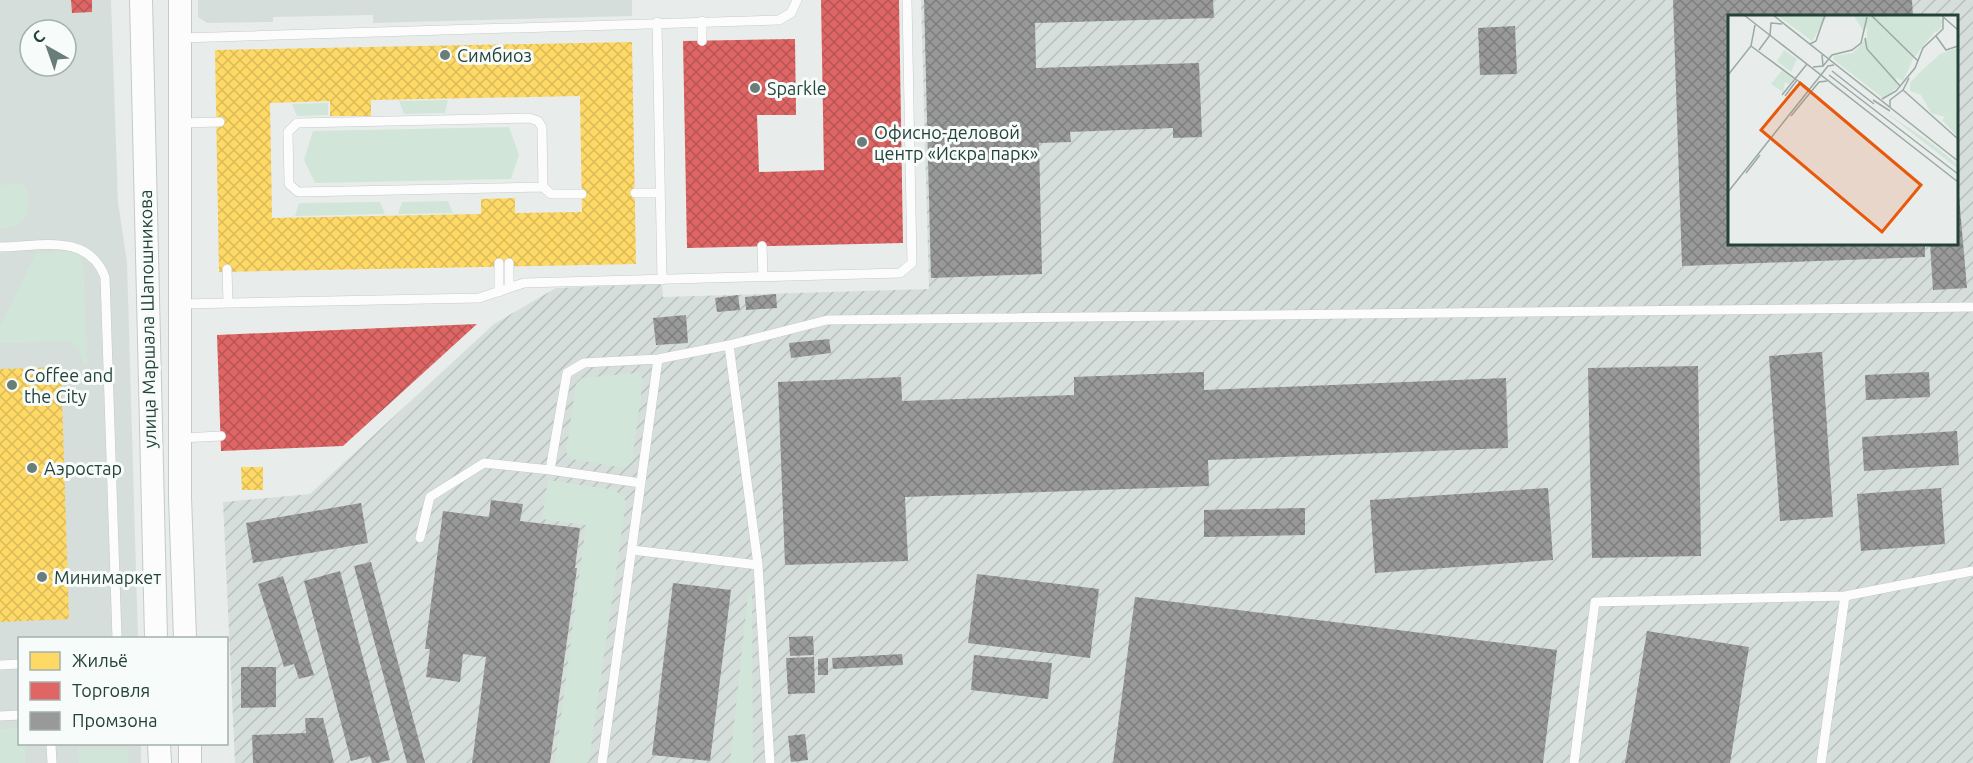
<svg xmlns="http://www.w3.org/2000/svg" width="1973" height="763" font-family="Ubuntu,sans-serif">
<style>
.built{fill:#d6dedb;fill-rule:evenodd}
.industrial{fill:url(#industrial-furrows);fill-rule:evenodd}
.green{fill:#d1e6d8}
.homes{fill:url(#homes-cross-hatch);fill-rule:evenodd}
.shops{fill:url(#shops-cross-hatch)}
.industry{fill:url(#industry-cross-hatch)}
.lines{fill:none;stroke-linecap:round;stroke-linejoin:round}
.service-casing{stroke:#c5cac8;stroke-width:10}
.tertiary-casing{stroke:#c5cac8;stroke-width:24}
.service{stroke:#fcfcfc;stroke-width:9}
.tertiary{stroke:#fcfcfc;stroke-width:22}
.poi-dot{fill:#697e78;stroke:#f7fbf9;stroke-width:2}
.labels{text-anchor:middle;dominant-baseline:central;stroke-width:6;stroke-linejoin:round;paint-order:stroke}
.poi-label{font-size:18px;fill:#24423a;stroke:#f7fbf9;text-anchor:start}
.street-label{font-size:18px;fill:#24423a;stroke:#f7fbf9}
.inset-road{fill:none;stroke:#9aa9a4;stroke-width:1.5}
.view{fill:#e8590c;fill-opacity:0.15;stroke:#e8590c;stroke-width:3}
.inset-edge{fill:none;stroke:#24423a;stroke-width:3}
</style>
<defs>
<pattern id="industrial-furrows" width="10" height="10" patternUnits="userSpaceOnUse" patternTransform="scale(1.5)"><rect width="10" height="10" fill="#d6dedb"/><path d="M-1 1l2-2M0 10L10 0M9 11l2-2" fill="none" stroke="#b8c0bd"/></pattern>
<pattern id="homes-cross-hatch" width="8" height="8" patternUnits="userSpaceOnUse" patternTransform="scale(1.5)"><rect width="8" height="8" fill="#ffd966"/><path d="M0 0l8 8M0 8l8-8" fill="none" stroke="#dabb59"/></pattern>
<pattern id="shops-cross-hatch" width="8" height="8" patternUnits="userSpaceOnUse" patternTransform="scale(1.5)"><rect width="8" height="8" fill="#e06666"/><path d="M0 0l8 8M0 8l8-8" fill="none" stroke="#b55655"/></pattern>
<pattern id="industry-cross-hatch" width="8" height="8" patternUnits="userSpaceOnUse" patternTransform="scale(1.5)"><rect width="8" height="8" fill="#999"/><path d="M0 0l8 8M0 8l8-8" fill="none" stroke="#7d7e7e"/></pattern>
</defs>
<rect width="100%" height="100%" fill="#e8edeb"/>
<path class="built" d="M0 0H111L118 202 127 262 138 638H20V744H141V763H0ZM30 30H66V66H30Z
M198 0H632V16L373 23V15L273 17V22L207 23 198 17Z"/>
<path class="industrial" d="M921 0H1973V763H235L223 502 310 494 494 324 556 288 662 284 663 297 929 289ZM1730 16H1956V243H1730Z"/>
<path class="green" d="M448 100 445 113 404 114 399 101Z
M328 103V115L297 116 292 104Z
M509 127 519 155 511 179 315 183 304 160 313 131Z
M24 184C34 205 28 229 0 228V185Z
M448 201 453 213 398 214 402 202Z
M380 202 385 214 295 216 299 203Z
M70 251 78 253 83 263 87 363 84 365 78 348 69 341 0 343V327L36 253Z
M638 373 643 379 632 462 625 468 571 459 566 452 576 384 582 378Z
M548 480 615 490 626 501 589 761 587 763H555L586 525 542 519Z
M748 594H752L753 763H730Z
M19 728 20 744H25V763H0V729Z
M78 749H128V763H79Z"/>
<path class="homes" d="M632 42 636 264 219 272 215 50ZM580 96 582 212 515 213V198L481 199V214L272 218 270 103 330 101V116H371V100Z
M61 367 69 619 0 622V369Z
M241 467H263V490H242Z"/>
<path class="shops" d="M71 0H92V12L72 13Z
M821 0H899L903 243 687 248 683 41 795 39 796 115H757L759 172 824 170Z
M477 324 343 446 221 451 217 335Z"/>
<path class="industry" d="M924 0H1213L1214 18 1035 23 1036 68 1199 63 1202 137 1173 138V128L1070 132 1071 142 1039 143 1042 274 931 278Z
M1673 0H1912L1913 16H1730V243H1925V257L1682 266Z
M1515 26 1517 74 1480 75 1478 28Z
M1956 162 1967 288 1933 290 1930 243H1956Z
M776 294 777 308 746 310 745 297Z
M738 295 740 310 717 312 715 298Z
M686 315 688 343 656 345 653 318Z
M829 339 831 353 791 358 789 343Z
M1822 352 1833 517 1780 521 1769 356Z
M1698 366 1701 556 1592 558 1588 368Z
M1204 372V390L1506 378 1508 448 1208 460 1209 486 905 497 908 561 785 565 778 382 901 377 902 401 1074 395V377Z
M1929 372 1930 397 1866 400 1865 375Z
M1957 431 1959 465 1864 471 1862 437Z
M1548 488 1553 560 1375 573 1370 500Z
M1941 488 1945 544 1861 551 1857 494Z
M491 500 523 504 520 521 580 528 575 568H577L550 763H472L486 657 463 654 460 682 426 677 430 649H425L443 511 489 517Z
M361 503 368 543 253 563 246 523Z
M1305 508V535L1204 537V510Z
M371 562 425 763H407L354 566Z
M340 571 390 760 378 763H372L370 756 351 761 304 581Z
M977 574 1099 589 1090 658 968 643Z
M283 576 314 675 299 679 294 664 284 667 258 584Z
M673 583 731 590 710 761 652 755Z
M1135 597 1557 650 1543 763H1113Z
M1647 631 1749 647 1730 763H1625Z
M813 636 814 655 790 656 789 637Z
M902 654 903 665 833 669 832 658Z
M974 655 1052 663 1048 699 971 690Z
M814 657 815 693 788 694 786 658Z
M828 658V675H818V659Z
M241 667H276V707L241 708Z
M305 718H323L334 763H253L252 735 306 733Z
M805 734 808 760 791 762 788 736Z"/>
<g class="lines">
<g class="service-casing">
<path id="service" d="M702 21V41
M657 22 662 280
M180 38 779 20 791 13 797 0
M529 118 538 121 542 127 543 187 298 192 289 184 288 132 297 123Z
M181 123 220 122
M543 187 551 194H582
M635 193H660
M762 246 763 277
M0 247C39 247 88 232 105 277L117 638
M499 263V292
M509 263V286
M227 269 228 303
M181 304 479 298 524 283 900 273 912 263 907 0
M729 345 758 565
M181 438 221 436
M641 483 550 470 567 373 584 363 658 359 729 345 827 320 1973 307
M420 538 430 497 484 463 550 470
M632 550 758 565 770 763
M1845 596 1973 571
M0 665 20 664
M0 716 20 715
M51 744 52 763
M602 763 658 359
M1574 763 1595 602 1845 596 1821 763"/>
</g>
<g class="tertiary-casing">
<path id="tertiary" d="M141 0 156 638
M180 0V497L185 638
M159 744 160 763
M190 744V763"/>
</g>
<use href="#service" class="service"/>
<use href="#tertiary" class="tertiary"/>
</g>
<g class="poi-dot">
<circle cx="445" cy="55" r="6"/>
<circle cx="755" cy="88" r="6"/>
<circle cx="862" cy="142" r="6"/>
<circle cx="12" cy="385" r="6"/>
<circle cx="32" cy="468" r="6"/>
<circle cx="42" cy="577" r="6"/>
</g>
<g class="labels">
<g class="poi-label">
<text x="457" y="55">Симбиоз</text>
<text x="767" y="88">Sparkle</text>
<text x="874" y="132">Офисно-деловой<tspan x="874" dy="21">центр «Искра парк»</tspan></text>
<text x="24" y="375">Coffee and<tspan x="24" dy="21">the City</tspan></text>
<text x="44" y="468">Аэростар</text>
<text x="54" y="577">Минимаркет</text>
</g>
<g class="street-label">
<text transform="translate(147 319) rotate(-91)">улица Маршала Шапошникова</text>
</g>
</g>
<g transform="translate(1728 15)">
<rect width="230" height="230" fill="#e8edeb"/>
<path d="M49 0H100L84 26ZM125 0H210L215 7 186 42 175 66 168 62 170 72 155 83 106 45V41L125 38 139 22V12L136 17ZM229 33V121L214 105 217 102 203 98 193 80 182 76V68L191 58 212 39ZM56 35 69 44 63 57 49 46ZM55 54 66 63 61 69 57 67 55 77 43 69ZM153 94 203 128 229 149V153Z" fill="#d1e6d8"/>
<path d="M54 0H84L87 20 81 21ZM152 0H167L171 10 174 5 169 0H209L214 12 208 18 209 6 194 11 186 2 190 11 181 25 186 19 187 29 192 22 200 24 191 35 188 31 184 32 191 37 187 41 176 30 178 25 173 27 165 13 151 3ZM145 3 156 17 144 29 145 33 158 23 153 34 160 42V50L142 33 139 10ZM125 42 142 45 146 52 153 53 143 68 150 70 156 53 164 70 159 68 161 73 153 79 109 45Z" fill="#d1e6d8"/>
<path class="inset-road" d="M16 0 230 167M45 0 230 146M143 0 190 46M213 0 230 15M42 20 43 8 54 9M208 21 218 35 230 31M137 23 139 34 172 71M82 29 88 26 97 0M23 31 81 74M31 35 42 20M95 51 104 40 124 35 133 28 139 2M85 52 95 51 94 40M104 56 146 89M0 60 23 31 27 10M101 60 230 159M175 75 230 124M54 80 79 49M57 81 69 65M154 84 168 76 187 53 195 33 215 14V3M145 85 162 96M162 92V85L175 75 181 63M63 101 91 67 99 66M18 158 32 140M0 177 100 51 106 50"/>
<path class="view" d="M72 68 193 170 154 217 33 115Z"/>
<rect width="230" height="230" class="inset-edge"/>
</g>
<rect x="18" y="637" width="210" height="108" fill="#f7fbf9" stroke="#a3b1ad" stroke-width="1.5"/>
<rect x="30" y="652" width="30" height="18" fill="#ffd966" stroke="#a3b1ad" stroke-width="1.5"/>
<text x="72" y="667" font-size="18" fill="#24423a">Жильё</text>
<rect x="30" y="682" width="30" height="18" fill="#e06666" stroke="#a3b1ad" stroke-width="1.5"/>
<text x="72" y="697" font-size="18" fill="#24423a">Торговля</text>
<rect x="30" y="712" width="30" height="18" fill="#999999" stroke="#a3b1ad" stroke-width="1.5"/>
<text x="72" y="727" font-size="18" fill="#24423a">Промзона</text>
<g transform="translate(48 48) rotate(320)"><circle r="28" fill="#f7fbf9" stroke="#a3b1ad" stroke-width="1.5"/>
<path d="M0-4.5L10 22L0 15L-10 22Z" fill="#697e78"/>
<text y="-9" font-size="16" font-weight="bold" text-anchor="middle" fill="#24423a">С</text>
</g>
</svg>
